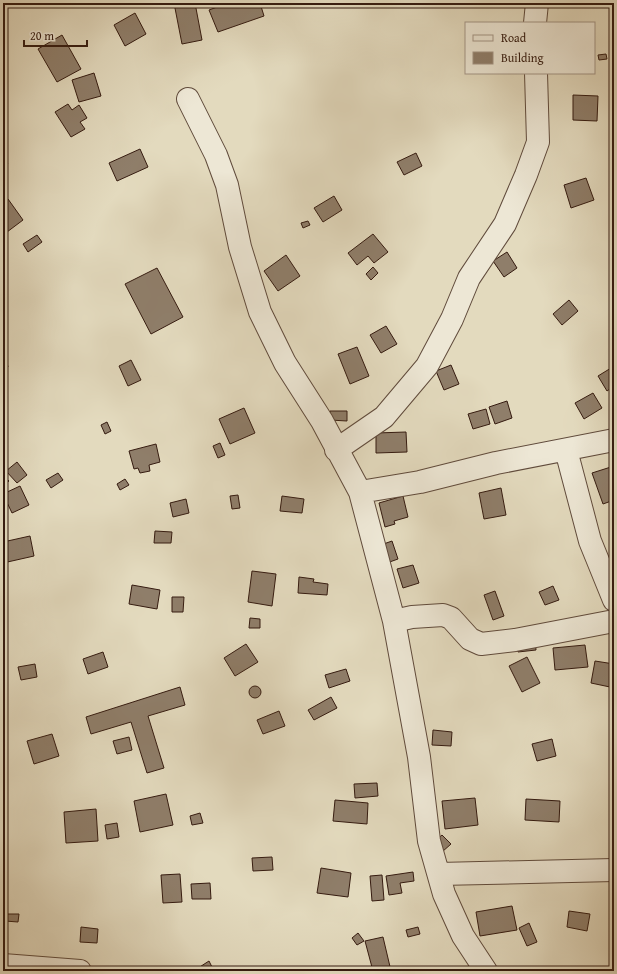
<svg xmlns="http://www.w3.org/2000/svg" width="617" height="974" font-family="'Gentium Book Plus',serif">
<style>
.building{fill:#8f7e6a;stroke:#351b10}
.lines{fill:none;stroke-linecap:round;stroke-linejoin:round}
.minor-casing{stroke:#604b3c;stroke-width:24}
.minor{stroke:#ede7d5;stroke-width:22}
</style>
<rect width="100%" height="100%" fill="#e3dabe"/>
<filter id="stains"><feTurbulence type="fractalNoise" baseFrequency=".005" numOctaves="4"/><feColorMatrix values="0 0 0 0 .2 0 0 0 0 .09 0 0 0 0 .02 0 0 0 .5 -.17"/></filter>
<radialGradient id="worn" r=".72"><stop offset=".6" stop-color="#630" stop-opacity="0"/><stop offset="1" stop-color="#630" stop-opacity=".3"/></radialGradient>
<path class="building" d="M174 3H195L202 40 182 44Z
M228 3H260L264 16 218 32 209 10Z
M135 13 146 34 125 46 114 25Z
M62 35 81 69 57 82 38 49Z
M606 54 607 59 599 60 598 55Z
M94 73 101 96 79 102 72 80Z
M573 95 598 96 597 121 573 120Z
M68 104 72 110 79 105 87 118 80 122 85 129 71 137 55 112Z
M140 149 148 167 117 181 109 163Z
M416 153 422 166 404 175 397 162Z
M3 158 8 164 3 168Z
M586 178 594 200 571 208 564 185Z
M334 196 342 210 323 222 314 208Z
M8 199 23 220 3 235V202Z
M308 221 310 225 303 228 301 223Z
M373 234 388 252 374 263 368 256 357 265 348 253Z
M37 235 42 242 28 252 23 244Z
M507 252 517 268 504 277 493 261Z
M286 255 300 276 278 291 264 271Z
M373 267 378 273 371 280 366 274Z
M157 268 183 317 151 334 125 284Z
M569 300 578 311 562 325 553 314Z
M386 326 397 344 381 353 370 335Z
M3 347 8 367 3 368Z
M357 347 369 376 350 384 338 354Z
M131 360 141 380 128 386 119 366Z
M451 365 459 384 444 390 436 371Z
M611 368 614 373V386L607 391 598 376Z
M593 393 602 408 584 419 575 403Z
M507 401 512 418 495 424 489 407Z
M244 408 255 433 230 444 219 419Z
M486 409 490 424 473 429 468 414Z
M330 411H347V421L330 420Z
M107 422 111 431 105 434 101 425Z
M406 432 407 452 376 453V433Z
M220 443 225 455 218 458 213 446Z
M156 444 160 462 149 465 150 471 140 473 138 468 134 469 129 451Z
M17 462 27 475 17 483 6 471Z
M614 466V500L603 504 592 473Z
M58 473 63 480 51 488 46 480Z
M3 475 9 481 3 486Z
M125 479 129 485 120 490 117 484Z
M20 486 29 505 12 513 3 494Z
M501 488 506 515 484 519 479 493Z
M238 495 240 508 232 509 230 496Z
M282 496 304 499 302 513 280 511Z
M403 496 408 517 394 521 395 524 385 527 379 503Z
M186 499 189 513 173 517 170 503Z
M155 531 172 532 171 543H154Z
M30 536 34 556 3 563V542Z
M392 541 398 559 384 564 378 546Z
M413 565 419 583 403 588 397 569Z
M252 571 276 574 272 606 248 602Z
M299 577 314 579 313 582 328 584 327 595 298 593Z
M132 585 160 590 157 609 129 604Z
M553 586 559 600 545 605 539 592Z
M495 591 504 616 493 620 484 595Z
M172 597H184L183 612H172Z
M250 618 260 619V628H249Z
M535 638 536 650 518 652 516 640Z
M246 644 258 662 235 676 224 658Z
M585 645 588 667 555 670 553 648Z
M103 652 108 667 88 674 83 659Z
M527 657 540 683 522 692 509 666Z
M595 661 614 664 610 687 591 683Z
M35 664 37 677 21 680 18 667Z
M346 669 350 681 329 688 325 675Z
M249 692a6 6 0 1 1 12 0a6 6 0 1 1-12 0Z
M180 687 185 705 148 716 164 768 147 773 131 722 91 734 86 717Z
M331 697 337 708 314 720 308 710Z
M279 711 285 726 263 734 257 720Z
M433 730 452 732 451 746 432 745Z
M52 734 59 756 34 764 27 741Z
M129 737 132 750 117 754 113 741Z
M552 739 556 756 537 761 532 744Z
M377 783 378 796 355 798 354 784Z
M166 794 173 825 140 832 134 801Z
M475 798 478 825 445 829 442 801Z
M526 799 560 801 559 822 525 820Z
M335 800 368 803 367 824 333 821Z
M96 809 98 841 66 843 64 812Z
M200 813 203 823 192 825 190 816Z
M117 823 119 837 107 839 105 825Z
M442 835 451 844 442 852 433 843Z
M272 857 273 870 253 871 252 858Z
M321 868 351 873 348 897 317 893Z
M413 872 414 881 400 883 402 893 389 895 386 876Z
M180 874 182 902 163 903 161 875Z
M382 875 384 900 372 901 370 876Z
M210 883 211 899H192L191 884Z
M512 906 517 930 480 936 476 912Z
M569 911 590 914 587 931 567 927Z
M5 914H19L18 922 5 921Z
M529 923 537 942 527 946 519 928Z
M81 927 98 929 97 943 80 942Z
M418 927 420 934 408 937 406 930Z
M358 933 364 941 357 945 352 938Z
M383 937 391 971H373L365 941Z
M209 961 214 971H196L195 970Z"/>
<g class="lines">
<g class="minor-casing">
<path id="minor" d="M535 23 537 3
M188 99 216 155 227 185 240 247 260 312 285 363 322 421 360 492 394 621 419 757 429 841 444 894 463 936 486 971
M336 450 384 417 427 366 452 319 469 278 505 224 526 175 538 142 536 73
M566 450 590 541 614 600
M360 492 420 482 496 463 614 440
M394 621 412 617 443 615 451 618 470 639 481 644 515 640 614 621
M439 874 614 870
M3 965 80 971"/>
</g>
<use href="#minor" class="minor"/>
</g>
<rect width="617" height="974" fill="none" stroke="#e3dabe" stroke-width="16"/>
<rect x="4" y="4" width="609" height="966" fill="none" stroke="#351b10" stroke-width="2"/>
<rect x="8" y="8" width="601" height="958" fill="none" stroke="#351b10"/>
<rect x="465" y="22" width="130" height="52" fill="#ede7d5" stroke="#a39586"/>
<rect x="473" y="35" width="20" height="6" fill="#ede7d5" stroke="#a39586"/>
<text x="501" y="42" font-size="12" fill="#351b10">Road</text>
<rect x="473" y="52" width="20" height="12" fill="#8f7e6a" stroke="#a39586"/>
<text x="501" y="62" font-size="12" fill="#351b10">Building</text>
<path d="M24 40v6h63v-6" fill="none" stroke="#351b10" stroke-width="2"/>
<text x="30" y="40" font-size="12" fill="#351b10" stroke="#ede7d5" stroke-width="3" paint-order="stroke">20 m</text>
<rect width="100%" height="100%" filter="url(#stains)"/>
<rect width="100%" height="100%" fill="url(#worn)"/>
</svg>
